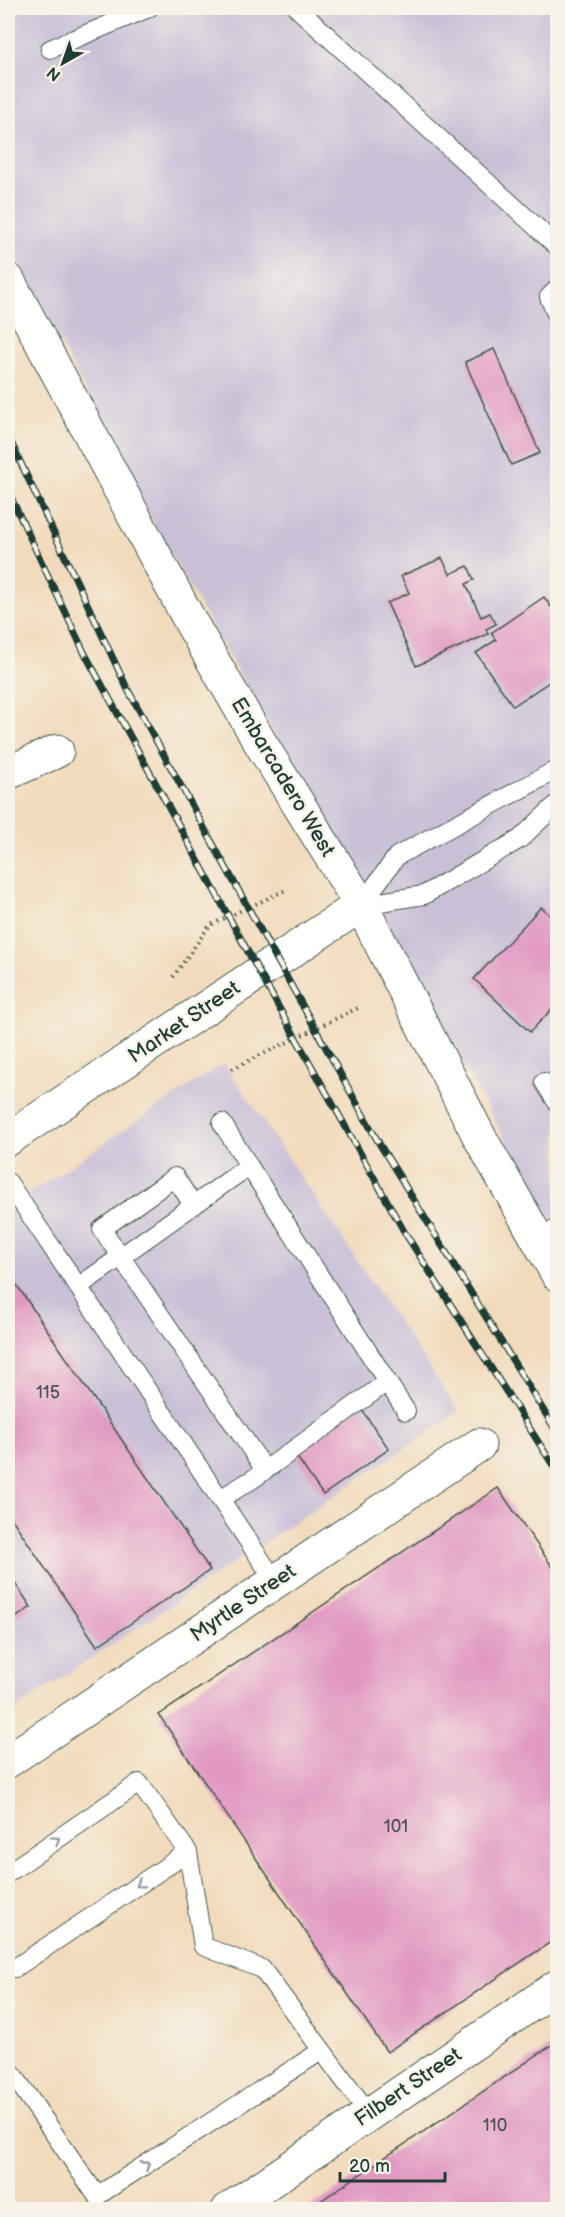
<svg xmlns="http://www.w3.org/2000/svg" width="565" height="2217" font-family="'Balsamiq Sans',sans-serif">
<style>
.industrial{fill:#c9bfd7}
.building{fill:#e199c2}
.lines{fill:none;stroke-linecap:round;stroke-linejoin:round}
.lane-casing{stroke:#3f5548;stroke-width:20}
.street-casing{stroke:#3f5548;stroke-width:35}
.path{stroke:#3f5548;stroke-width:4;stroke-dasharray:1.5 4.5;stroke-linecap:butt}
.lane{stroke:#fff;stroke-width:18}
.street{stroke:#fff;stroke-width:33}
.rail-casing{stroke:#1f3d34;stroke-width:7}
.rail{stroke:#f7f3e8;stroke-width:4.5;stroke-dasharray:14;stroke-linecap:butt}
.oneway{stroke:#8f9e9a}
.labels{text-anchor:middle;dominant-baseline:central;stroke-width:4.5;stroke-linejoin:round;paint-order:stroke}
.number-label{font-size:18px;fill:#505458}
.street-label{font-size:21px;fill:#1f3d34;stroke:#f7f3e8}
</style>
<rect width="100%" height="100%" fill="#f7f3e8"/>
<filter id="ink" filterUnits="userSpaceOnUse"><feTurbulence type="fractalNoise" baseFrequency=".0167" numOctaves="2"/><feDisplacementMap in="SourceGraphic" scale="12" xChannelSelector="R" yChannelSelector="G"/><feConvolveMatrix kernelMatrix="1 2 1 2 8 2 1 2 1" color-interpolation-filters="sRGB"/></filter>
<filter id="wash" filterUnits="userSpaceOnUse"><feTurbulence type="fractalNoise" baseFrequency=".008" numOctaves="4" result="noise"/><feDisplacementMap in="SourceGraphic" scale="24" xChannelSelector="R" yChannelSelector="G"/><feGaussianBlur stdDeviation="1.35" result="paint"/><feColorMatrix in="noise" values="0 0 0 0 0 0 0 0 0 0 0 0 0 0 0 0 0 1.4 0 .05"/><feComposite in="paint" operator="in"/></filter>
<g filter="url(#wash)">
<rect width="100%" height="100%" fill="#f2dbbc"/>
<path class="industrial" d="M8 8H557V1230L153 523 8 240Z
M224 1063 459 1412 8 1714V1208Z"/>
<g id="blocks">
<path class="building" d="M494 349 540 453 511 465 465 362Z
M442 558 450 574 468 566 474 580 466 584 481 617 490 613 496 624 486 629 488 634 416 666 387 603 409 593 401 576Z
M544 597 558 616V676L513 706 476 653 496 640 491 633Z
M541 907 558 923V1012L553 1008 530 1032 474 979Z
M8 1272 210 1570 97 1646 8 1513Z
M360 1407 389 1449 323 1495 294 1453Z
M498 1488 558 1575V1937L387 2052 159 1715Z
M8 1573 31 1607 8 1623Z
M558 2041V2210H307Z"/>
</g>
</g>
<g filter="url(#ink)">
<use href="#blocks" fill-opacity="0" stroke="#3f5548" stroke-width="1.5"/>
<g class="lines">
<g class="lane-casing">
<path id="lane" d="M297 8 558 247
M557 8H558
M50 49 149 8
M558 288 549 297 558 318
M361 905 397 856 558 769
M361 905 424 895 520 839 558 803
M544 1082 558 1104
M222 1123 249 1166
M8 1182 275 1581
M193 1205 175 1177 102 1229 265 1470
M535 1239 558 1228
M78 1287 249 1166 406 1411
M220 1499 253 1479 387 1382
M8 1873 139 1783 188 1852 203 1946 262 1969 369 2114
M8 1968H15L188 1852
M8 2067 97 2196 321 2051"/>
</g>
<g class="street-casing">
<path id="street" d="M8 280 190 621 261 744 361 905 479 1136 558 1275
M8 773 57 751
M8 1139 361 905
M8 1761 479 1445
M228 2210 558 1986"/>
</g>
<path class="path" d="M173 977 210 925 288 889
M232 1069 358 1008"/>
<use href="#lane" class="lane"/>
<use href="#street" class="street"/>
<g class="rail-casing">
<path id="rail" d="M8 436 127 688 277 960 380 1145 558 1434
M8 491 84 652 259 972 405 1233 558 1473"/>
</g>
<use href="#rail" class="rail"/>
</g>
<defs><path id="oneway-chevron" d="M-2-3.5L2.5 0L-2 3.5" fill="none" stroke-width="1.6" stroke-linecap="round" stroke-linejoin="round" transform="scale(1.5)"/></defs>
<g class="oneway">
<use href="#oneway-chevron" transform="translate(56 1840) rotate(-34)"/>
<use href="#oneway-chevron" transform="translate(140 1884) rotate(146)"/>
<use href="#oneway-chevron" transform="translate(146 2165) rotate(-33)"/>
</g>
</g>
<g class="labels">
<g class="number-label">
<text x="48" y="1392">115</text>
<text x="396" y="1826">101</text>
<text x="495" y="2125">110</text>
</g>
<g class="street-label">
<text transform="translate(283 777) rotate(59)">Embarcadero West</text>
<text transform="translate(184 1022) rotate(-34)">Market Street</text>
<text transform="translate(243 1603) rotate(-34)">Myrtle Street</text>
<text transform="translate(408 2087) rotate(-34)">Filbert Street</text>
</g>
</g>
<rect width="565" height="2217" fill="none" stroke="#f7f3e8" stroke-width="30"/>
<g transform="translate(63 63) rotate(220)" stroke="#f7f3e8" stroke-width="4.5" paint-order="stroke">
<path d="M0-4.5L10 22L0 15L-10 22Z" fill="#1f3d34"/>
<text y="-9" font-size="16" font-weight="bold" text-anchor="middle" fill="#1f3d34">N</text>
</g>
<path d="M340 2172v9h105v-9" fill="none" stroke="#1f3d34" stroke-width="3"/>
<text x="349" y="2172" font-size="18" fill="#1f3d34" stroke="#f7f3e8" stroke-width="4.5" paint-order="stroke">20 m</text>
</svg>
